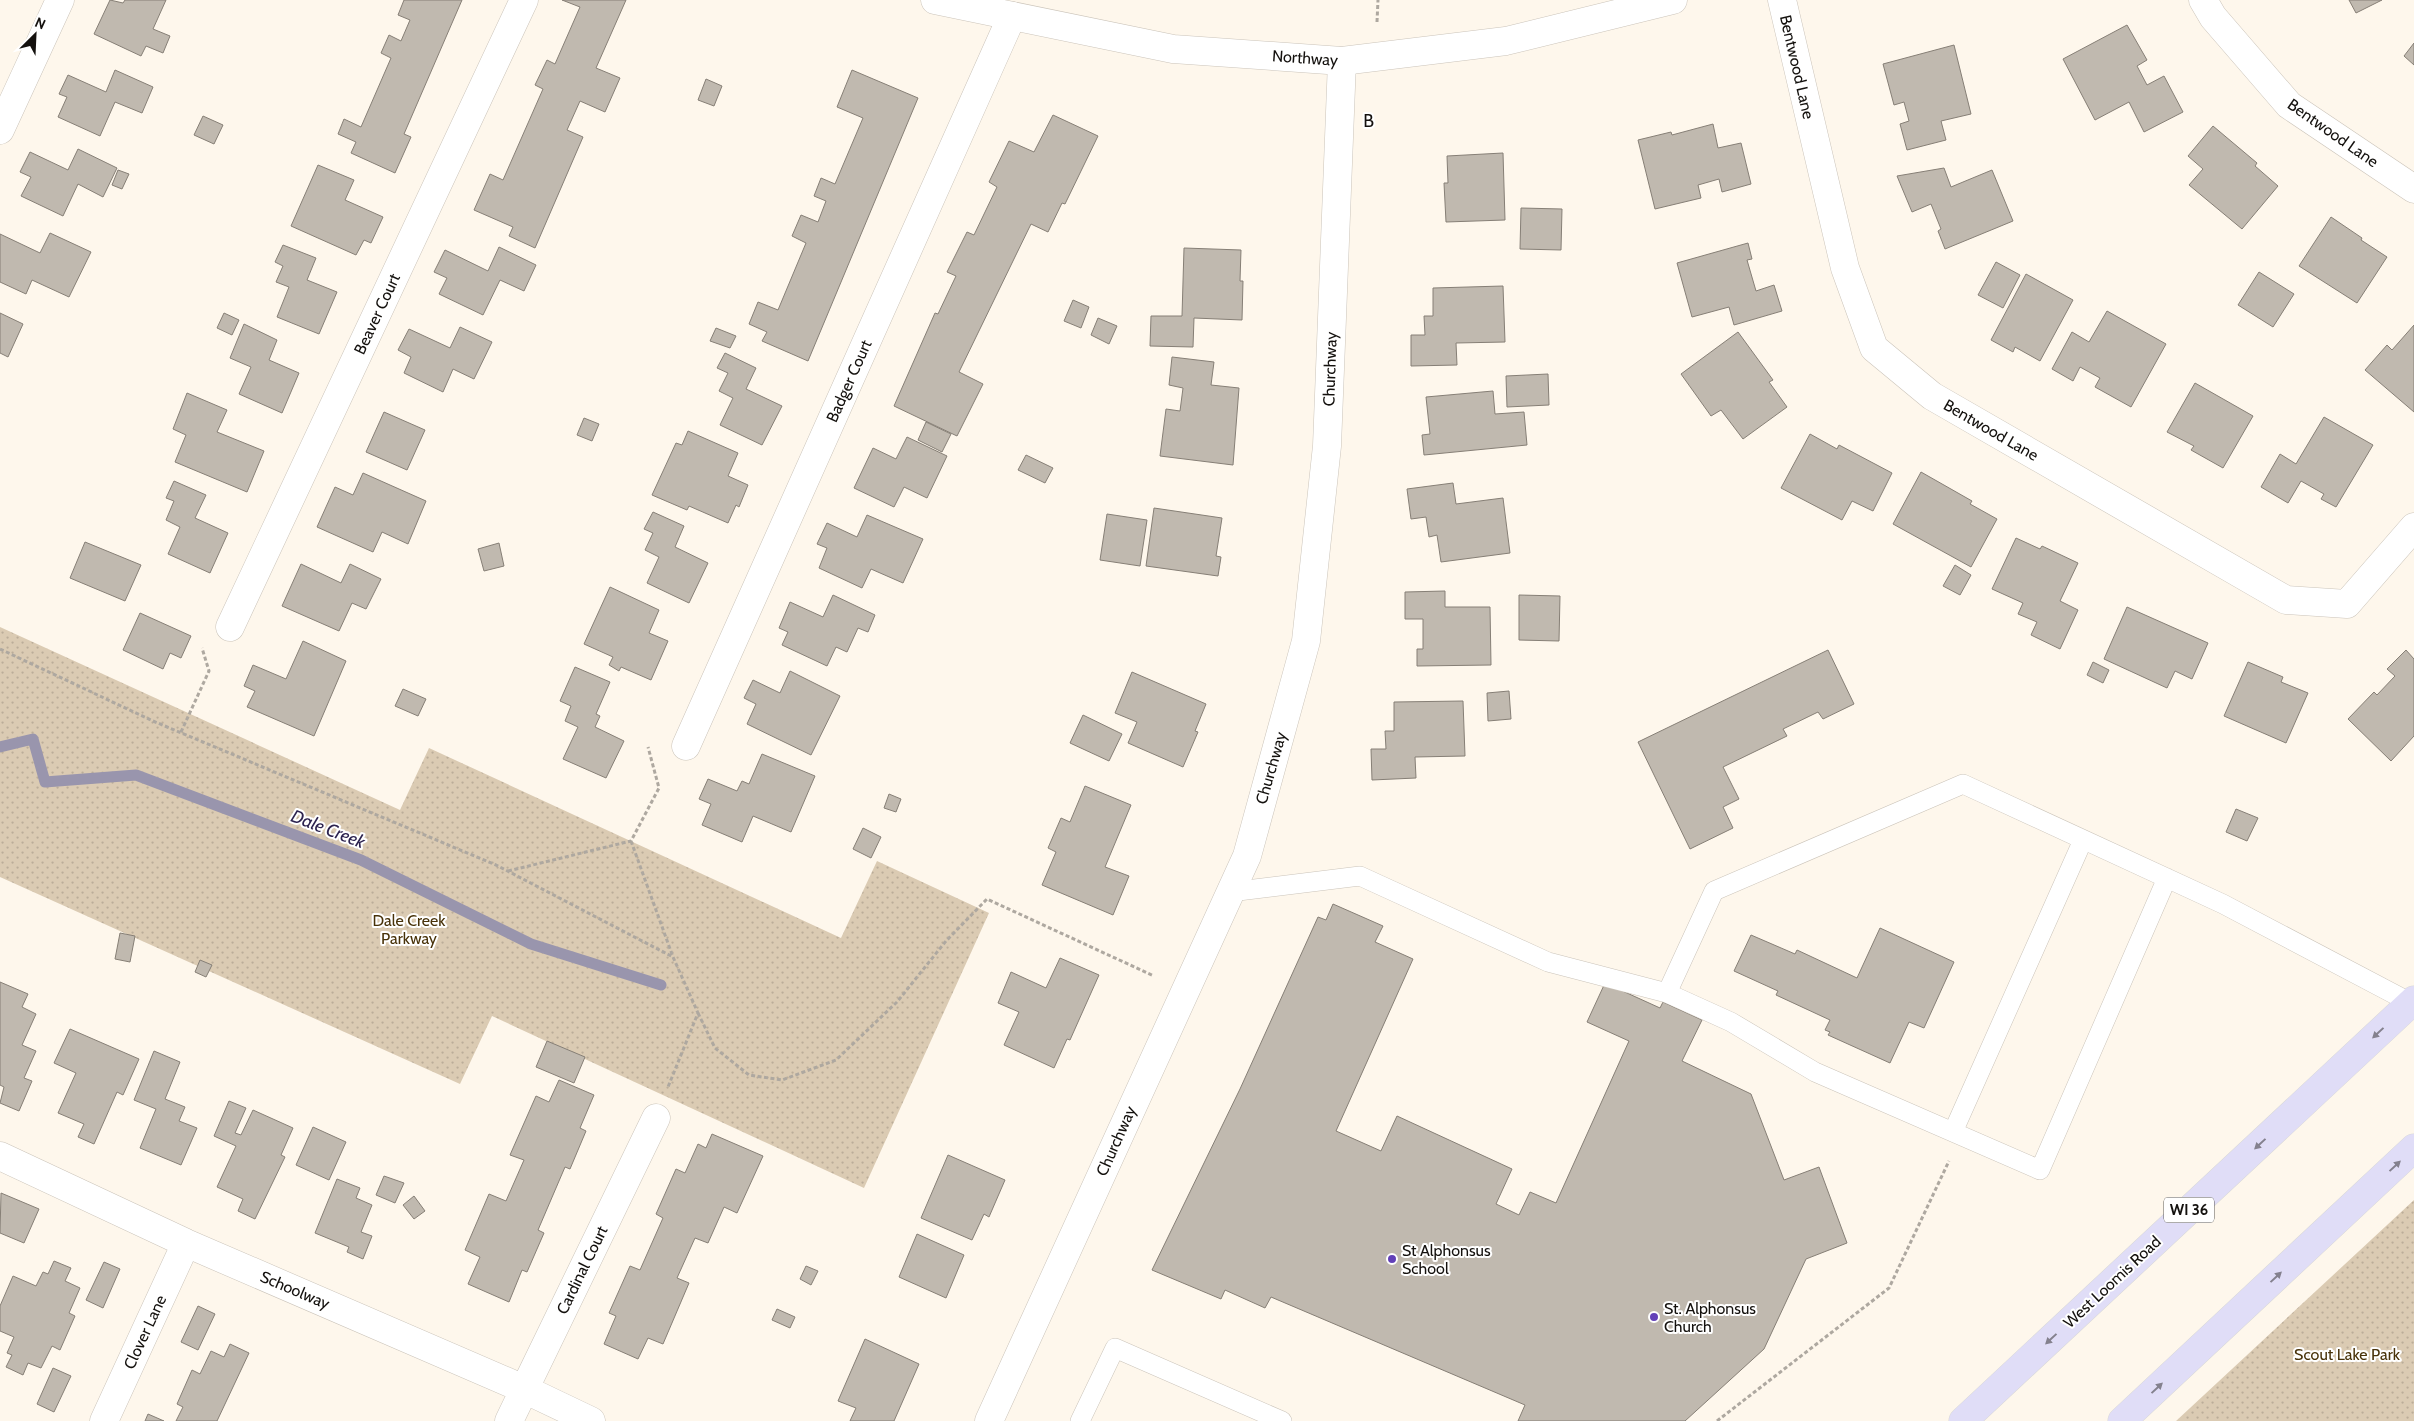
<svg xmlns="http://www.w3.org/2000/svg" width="2414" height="1421" font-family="Cabin,sans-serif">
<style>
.park{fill:url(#park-dots)}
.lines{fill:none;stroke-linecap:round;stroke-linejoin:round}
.stream{stroke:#9995ad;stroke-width:11}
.building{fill:#c0b9af;stroke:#867f76}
.service-casing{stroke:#cbc4ba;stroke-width:20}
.minor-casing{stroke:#cbc4ba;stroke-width:29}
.tertiary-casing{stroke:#cbc4ba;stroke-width:29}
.primary-casing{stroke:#d9d9d8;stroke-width:29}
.path{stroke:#aea8a0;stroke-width:3;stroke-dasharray:4 2.5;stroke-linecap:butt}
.service{stroke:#fff;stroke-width:19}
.minor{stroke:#fff;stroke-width:28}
.tertiary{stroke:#fff;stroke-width:28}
.primary{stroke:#e0ddf7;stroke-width:28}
.oneway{fill:#84818e}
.poi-dot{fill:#6240b8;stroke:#fff;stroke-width:2}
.labels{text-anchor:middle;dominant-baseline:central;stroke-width:4;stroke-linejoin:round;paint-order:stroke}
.shield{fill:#fff;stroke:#5a5856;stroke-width:1}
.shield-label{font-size:15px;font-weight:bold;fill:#14110e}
.street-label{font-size:16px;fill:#14110e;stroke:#fff}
.park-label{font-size:16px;fill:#483209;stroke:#fff}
.poi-label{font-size:16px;fill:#14110e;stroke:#fff;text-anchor:start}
.neighbourhood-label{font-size:18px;letter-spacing:1px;fill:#14110e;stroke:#fff}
.water-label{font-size:18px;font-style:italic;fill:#2d234f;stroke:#fff}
</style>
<defs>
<pattern id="park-dots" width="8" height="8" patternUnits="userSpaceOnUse" patternTransform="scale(1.25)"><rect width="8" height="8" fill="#dbcbb3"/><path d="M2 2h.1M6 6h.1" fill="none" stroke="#bbad99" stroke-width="1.8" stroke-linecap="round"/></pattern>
</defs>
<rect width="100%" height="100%" fill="#fef7ec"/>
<path class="park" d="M0 627 400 810 429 748 841 938 877 861 989 913 864 1188 492 1016 460 1084 0 877Z
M2414 1200V1421H2176Z"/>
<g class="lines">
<path class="stream" d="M0 747 33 739 45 782 136 775 361 860 531 944 661 985"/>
</g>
<path class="building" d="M110 0 123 3 125 0H166L153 29 170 36 163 53 146 46 141 56 94 34Z
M404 0H462L404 134 411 137 395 173 351 153 356 142 338 134 344 119 361 127 391 58 381 53 389 35 401 41 410 20 398 15Z
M562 0H626L596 68 620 78 605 112 580 101 567 130 583 137 535 248 509 236 513 227 474 210 490 174 503 180 543 89 535 85 547 60 555 64 580 7Z
M2349 0H2382L2356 13Z
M2127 25 2147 60 2137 66 2147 85 2164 76 2183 112 2144 132 2129 102 2095 120 2063 59Z
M2414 43V65L2404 56Z
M1954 45 1971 114 1941 121 1946 140 1907 150 1900 124 1909 121 1904 102 1894 105 1883 64Z
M115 70 153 87 142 113 115 102 100 136 58 117 67 97 59 94 68 75 106 92Z
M852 70 918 98 808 361 762 341 767 332 749 324 758 302 778 310 806 243 792 236 801 215 818 222 826 201 814 196 821 178 835 184 863 118 837 107Z
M706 79 722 86 714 106 698 100Z
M1053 115 1098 136 1065 204 1062 203 1048 232 1031 224 959 372 983 384 957 436 894 406 935 313 938 314 956 276 947 272 967 232 974 235 997 187 989 182 1009 141 1034 152Z
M203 116 223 125 214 144 194 135Z
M1713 124 1718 148 1741 143 1751 184 1722 192 1719 179 1698 185 1701 198 1655 209 1638 140 1671 132 1672 135Z
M2213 126 2257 163 2255 166 2278 186 2242 229 2189 185 2203 169 2188 156Z
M78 149 117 168 103 197 78 184 63 216 21 196 31 177 20 172 30 152 68 170Z
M1503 153 1505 220 1446 222 1444 183H1448L1447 156Z
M318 165 354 180 345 200 383 217 371 243 364 240 356 255 291 226Z
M1944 168 1951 187 1992 170 2013 221 1945 249 1938 231 1941 229 1931 204 1912 212 1897 176Z
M118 170 129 174 122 189 112 185Z
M1521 208 1562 209 1561 250 1520 249Z
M2331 217 2362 238 2361 240 2387 257 2357 303 2299 266Z
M50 233 91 252 69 297 32 280 26 294 0 282V234L40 253Z
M1748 243 1752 259 1747 260 1756 291 1774 285 1782 311 1734 325 1729 307 1692 317 1677 263Z
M283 245 316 258 307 280 337 292 319 334 277 317 289 287 276 282 283 266 275 262Z
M499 247 536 265 524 291 500 280 483 315 439 294 447 278 434 272 445 250 488 271Z
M1184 248 1241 250 1240 281H1243L1242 320 1194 318 1193 347 1150 346 1151 316H1182Z
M1996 262 2020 275 2003 308 1978 295Z
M2259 272 2294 294 2273 327 2238 305Z
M2026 274 2073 300 2040 361 2015 347 2013 352 1991 340Z
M1503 286 1505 342 1456 343 1457 365 1411 366V335H1425L1424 316H1433V288Z
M1073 300 1089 307 1081 328 1064 321Z
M2107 311 2166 344 2131 407 2095 387 2100 378 2080 367 2073 381 2052 369 2072 332 2089 342Z
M0 313 23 324 8 357 0 353Z
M224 313 239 320 232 335 217 328Z
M1098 318 1117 326 1109 344 1091 335Z
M244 324 277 340 269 360 299 373 282 413 239 394 251 367 230 358Z
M2414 325V412L2365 370 2387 345 2392 350Z
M460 327 492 342 474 379 453 369 443 392 404 373 411 357 398 350 409 329 450 348Z
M716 328 736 336 730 348 710 341Z
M1738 332 1773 380 1769 382 1787 407 1743 439 1721 410 1711 416 1681 374Z
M725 353 756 368 746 389 782 406 762 445 720 425 733 398 719 391 728 373 717 368Z
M1172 357 1214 362 1211 385 1239 388 1233 465 1160 456 1166 409 1180 411 1183 388 1169 385Z
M1548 374 1549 405 1507 407 1506 376Z
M2195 383 2253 416 2223 468 2191 450 2194 446 2167 432Z
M1493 391 1495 414 1524 412 1527 445 1424 455 1422 435 1430 434 1426 397Z
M187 393 227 410 217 432 264 451 247 492 175 462 186 435 173 429Z
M384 412 425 430 407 470 366 452Z
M2324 417 2373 445 2336 507 2321 499 2324 494 2301 481 2288 503 2261 487 2280 454 2296 464Z
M584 418 599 424 592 441 577 435Z
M926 422 951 434 942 452 918 440Z
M688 431 738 453 728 476 748 485 739 507 736 505 728 523 689 506 687 510 652 495 676 443 682 445Z
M1810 434 1837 449 1839 445 1892 473 1873 511 1852 501 1842 520 1781 488Z
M907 437 947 456 927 498 904 487 894 507 854 488 873 448 896 459Z
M1026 455 1053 468 1045 483 1018 470Z
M1921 472 1972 501 1970 504 1997 519 1971 567 1893 524Z
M363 473 426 501 408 544 382 532 373 552 317 527 335 487 353 495Z
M174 481 206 495 195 518 228 533 210 573 168 554 180 527 166 520 174 501 166 498Z
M1453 483 1456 504 1503 498 1510 553 1441 562 1437 535 1429 537 1426 517 1411 519 1407 489Z
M1154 508 1222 518 1216 556 1221 557 1218 576 1146 566Z
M653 512 684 526 675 547 708 563 689 603 647 583 659 557 645 550 653 533 644 529Z
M1107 514 1147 520 1140 566 1100 560Z
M867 515 923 539 903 583 871 569 862 588 819 568 827 548 817 544 827 523 857 537Z
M2016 538 2040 549 2042 546 2078 563 2060 601 2078 610 2060 649 2031 635 2037 622 2018 614 2023 603 1992 589Z
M85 542 141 565 125 601 70 578Z
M499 543 504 566 484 571 478 549Z
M301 564 341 583 350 564 381 579 366 609 352 603 339 631 282 606Z
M1955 565 1971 575 1960 595 1943 586Z
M610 587 659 610 649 633 668 641 651 680 621 667 619 671 609 665 613 657 584 644Z
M1445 591V607H1490L1491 665 1417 666V649H1423V619H1405V592Z
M833 595 875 615 868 632 858 628 847 652 836 647 827 666 782 645 788 632 779 628 790 602 823 617Z
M1519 595 1560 596 1559 641 1519 640Z
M2127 607 2208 643 2192 679 2175 671 2167 688 2104 659Z
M140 613 191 636 181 658 170 653 163 669 123 650Z
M303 641 346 661 314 736 247 707 255 691 244 686 253 665 286 679Z
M1828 650 1854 704 1823 719 1818 712 1783 729 1787 736 1723 767 1739 799 1723 807 1733 828 1690 849 1638 742Z
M2406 650 2414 659V736L2391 761 2348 719 2374 692 2377 695 2395 676 2387 669Z
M2093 662 2109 670 2103 683 2087 675Z
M2248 662 2283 677 2281 682 2308 693 2286 743 2224 716Z
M575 667 610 682 596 714 600 716 595 727 624 741 606 778 563 759 578 727 565 721 571 706 560 701Z
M790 671 840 696 811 755 747 724 756 704 744 698 753 680 780 693Z
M1132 672 1206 704 1195 731 1198 732 1183 767 1128 743 1137 722 1115 713Z
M403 689 426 699 418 716 395 706Z
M1509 691 1511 719 1488 721 1487 693Z
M1463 701 1465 756 1415 757 1416 778 1372 780 1371 749H1386L1385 731H1394V702Z
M1083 715 1122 734 1109 761 1070 743Z
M762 754 815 776 791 832 753 816 742 842 702 825 711 804 699 799 708 779 737 791 742 781 749 784Z
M1085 786 1131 805 1105 867 1129 876 1113 915 1042 885 1056 852 1048 848 1061 818 1070 822Z
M889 794 901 799 896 812 884 808Z
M2236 809 2258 818 2247 841 2226 832Z
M863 828 881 837 871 858 853 849Z
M1333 904 1383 926 1375 942 1413 959 1336 1131 1381 1151 1397 1116 1512 1169 1496 1204 1519 1215 1530 1192 1556 1203 1629 1041 1587 1022 1605 983 1660 1008 1663 1002 1702 1020 1682 1061 1751 1094 1784 1180 1819 1167 1847 1243 1806 1259 1764 1349 1685 1421H1518L1525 1405 1271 1297 1265 1308 1225 1290 1221 1299 1152 1270 1240 1089 1318 917 1326 920Z
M1880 928 1954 962 1924 1028 1909 1022 1890 1063 1828 1035 1830 1032 1825 1030 1830 1020 1776 995 1778 991 1734 971 1751 935 1795 954 1797 950 1857 978Z
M120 933 135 936 130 962 115 959Z
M1060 958 1099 975 1070 1040 1067 1039 1054 1068 1004 1045 1019 1012 998 1003 1011 972 1046 988Z
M200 960 212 965 206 977 195 972Z
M0 982 28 994 22 1007 36 1014 22 1045 36 1051 24 1078 32 1081 19 1111 0 1103 4 1087 0 1085Z
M70 1029 139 1059 123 1095 117 1092 94 1144 78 1137 84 1124 58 1113 76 1073 54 1063Z
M547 1041 585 1057 574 1083 536 1067Z
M154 1051 180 1062 165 1099 185 1107 179 1121 197 1128 181 1165 140 1148 156 1109 134 1100Z
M559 1080 594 1095 580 1128 586 1131 570 1169 565 1167 538 1230 544 1233 527 1272 522 1270 509 1302 468 1284 480 1257 465 1250 489 1194 506 1201 524 1160 510 1155 536 1096 549 1102Z
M229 1101 246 1108 235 1133 241 1135 253 1110 293 1128 281 1155 285 1157 255 1219 238 1211 243 1199 217 1187 236 1146 214 1136Z
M313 1127 346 1142 329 1180 296 1165Z
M712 1134 763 1156 737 1213 724 1207 708 1243 695 1238 677 1278 689 1283 663 1344 648 1338 638 1359 604 1344 616 1316 609 1313 630 1266 640 1270 663 1218 656 1214 676 1169 685 1173 698 1144 706 1148Z
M948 1155 1005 1180 989 1217 984 1214 972 1240 921 1218Z
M384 1176 404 1183 395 1203 376 1195Z
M337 1179 360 1188 356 1198 372 1205 361 1232 372 1236 363 1259 347 1252 349 1247 315 1233Z
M1 1193 39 1209 24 1243 0 1233Z
M414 1196 425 1211 414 1219 403 1205Z
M917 1234 964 1255 946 1298 899 1277Z
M54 1261 71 1268 65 1281 80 1288 69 1313 75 1316 60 1350 52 1346 41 1368 28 1363 23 1375 6 1367 12 1355 7 1353 14 1337 0 1331V1306L13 1276 36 1286 43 1272 48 1274Z
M104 1262 120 1269 103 1308 86 1300Z
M806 1266 818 1271 811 1285 800 1279Z
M198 1306 215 1314 198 1350 181 1342Z
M777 1309 795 1317 790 1328 772 1320Z
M865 1339 919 1364 894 1421H850L856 1408 838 1401Z
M230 1344 249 1353 217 1421H176L183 1407 177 1404 192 1370 200 1374 211 1351 224 1357Z
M53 1368 71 1376 54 1412 37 1404Z
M148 1414 164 1421H145Z"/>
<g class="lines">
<g class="service-casing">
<path id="service" d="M1230 892 1360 876 1548 962 1667 993 1714 891 1963 784 2223 904 2411 1003
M1667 993 1731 1022 1815 1072 2040 1170 2167 878
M1953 1132 2083 840
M1080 1421 1115 1348 1282 1421"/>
</g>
<g class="minor-casing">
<path id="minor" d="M1782 0 1845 268 1874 348 1932 396 2286 600 2347 604 2414 527
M2203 0 2213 17 2289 105 2414 189
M0 130 60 0
M230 627 524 0
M686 746 1012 16
M0 1156 186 1243 524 1389 591 1421
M104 1421 186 1243
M509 1421 656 1118
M989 1421 1247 856 1306 641 1327 446 1342 61"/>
</g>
<g class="tertiary-casing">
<path id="tertiary" d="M935 0 1173 49 1342 61 1506 41 1673 0"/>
</g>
<g class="primary-casing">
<path id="primary" d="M1963 1421 2414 1000
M2122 1421 2414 1148"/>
</g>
<path class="path" d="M1377 22 1378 0
M0 649 153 721 496 865 673 957
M181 732 209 671 202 648
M631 841 673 957 698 1013 668 1087
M508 871 631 841 659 788 648 747
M698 1013 715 1048 749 1075 782 1080 836 1060 897 1002 946 941 987 899 1154 976
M1717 1421 1889 1288 1949 1161"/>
<use href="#service" class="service"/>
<use href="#minor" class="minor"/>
<use href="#tertiary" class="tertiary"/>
<use href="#primary" class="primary"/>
</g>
<defs><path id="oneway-solid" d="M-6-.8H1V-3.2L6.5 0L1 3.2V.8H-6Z" transform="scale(1.25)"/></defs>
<g class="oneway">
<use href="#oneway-solid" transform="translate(2378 1033) rotate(137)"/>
<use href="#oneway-solid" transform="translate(2260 1144) rotate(137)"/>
<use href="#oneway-solid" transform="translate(2395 1166) rotate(-43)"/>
<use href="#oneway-solid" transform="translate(2276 1277) rotate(-43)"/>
<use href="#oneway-solid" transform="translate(2051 1339) rotate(137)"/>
<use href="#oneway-solid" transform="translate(2157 1388) rotate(-43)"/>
</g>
<g class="poi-dot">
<circle cx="1392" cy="1259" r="5"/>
<circle cx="1654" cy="1317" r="5"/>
</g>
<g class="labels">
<rect class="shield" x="2164" y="1197.5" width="50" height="25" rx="4"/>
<g class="shield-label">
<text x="2189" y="1210">WI 36</text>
</g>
<g class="street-label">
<text transform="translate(1305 58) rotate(4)">Northway</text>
<text transform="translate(1797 67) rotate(77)">Bentwood Lane</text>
<text transform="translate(2333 133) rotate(35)">Bentwood Lane</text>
<text transform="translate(377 314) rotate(-65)">Beaver Court</text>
<text transform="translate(1330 369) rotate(-88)">Churchway</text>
<text transform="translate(849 381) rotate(-66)">Badger Court</text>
<text transform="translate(1991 430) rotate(30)">Bentwood Lane</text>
<text transform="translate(1271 768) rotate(-74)">Churchway</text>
<text transform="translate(1116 1141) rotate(-66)">Churchway</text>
<text transform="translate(582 1270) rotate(-64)">Cardinal Court</text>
<text transform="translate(2112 1282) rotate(-43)">West Loomis Road</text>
<text transform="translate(295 1290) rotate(23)">Schoolway</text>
<text transform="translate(145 1332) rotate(-65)">Clover Lane</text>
</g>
<g class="park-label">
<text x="409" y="920">Dale Creek<tspan x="409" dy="18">Parkway</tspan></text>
<text x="2347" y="1354">Scout Lake Park</text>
</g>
<g class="poi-label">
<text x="1402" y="1250">St Alphonsus<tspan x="1402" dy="18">School</tspan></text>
<text x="1664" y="1308">St. Alphonsus<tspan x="1664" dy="18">Church</tspan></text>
</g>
<g class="neighbourhood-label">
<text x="1369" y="121">B</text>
</g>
<g class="water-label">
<text transform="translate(328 829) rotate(21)">Dale Creek</text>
</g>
</g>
<g transform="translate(35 35) rotate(24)" stroke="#ffffff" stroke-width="4" paint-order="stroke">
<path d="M0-4L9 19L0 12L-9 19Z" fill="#14110e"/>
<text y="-8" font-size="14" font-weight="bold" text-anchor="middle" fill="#14110e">N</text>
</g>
</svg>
